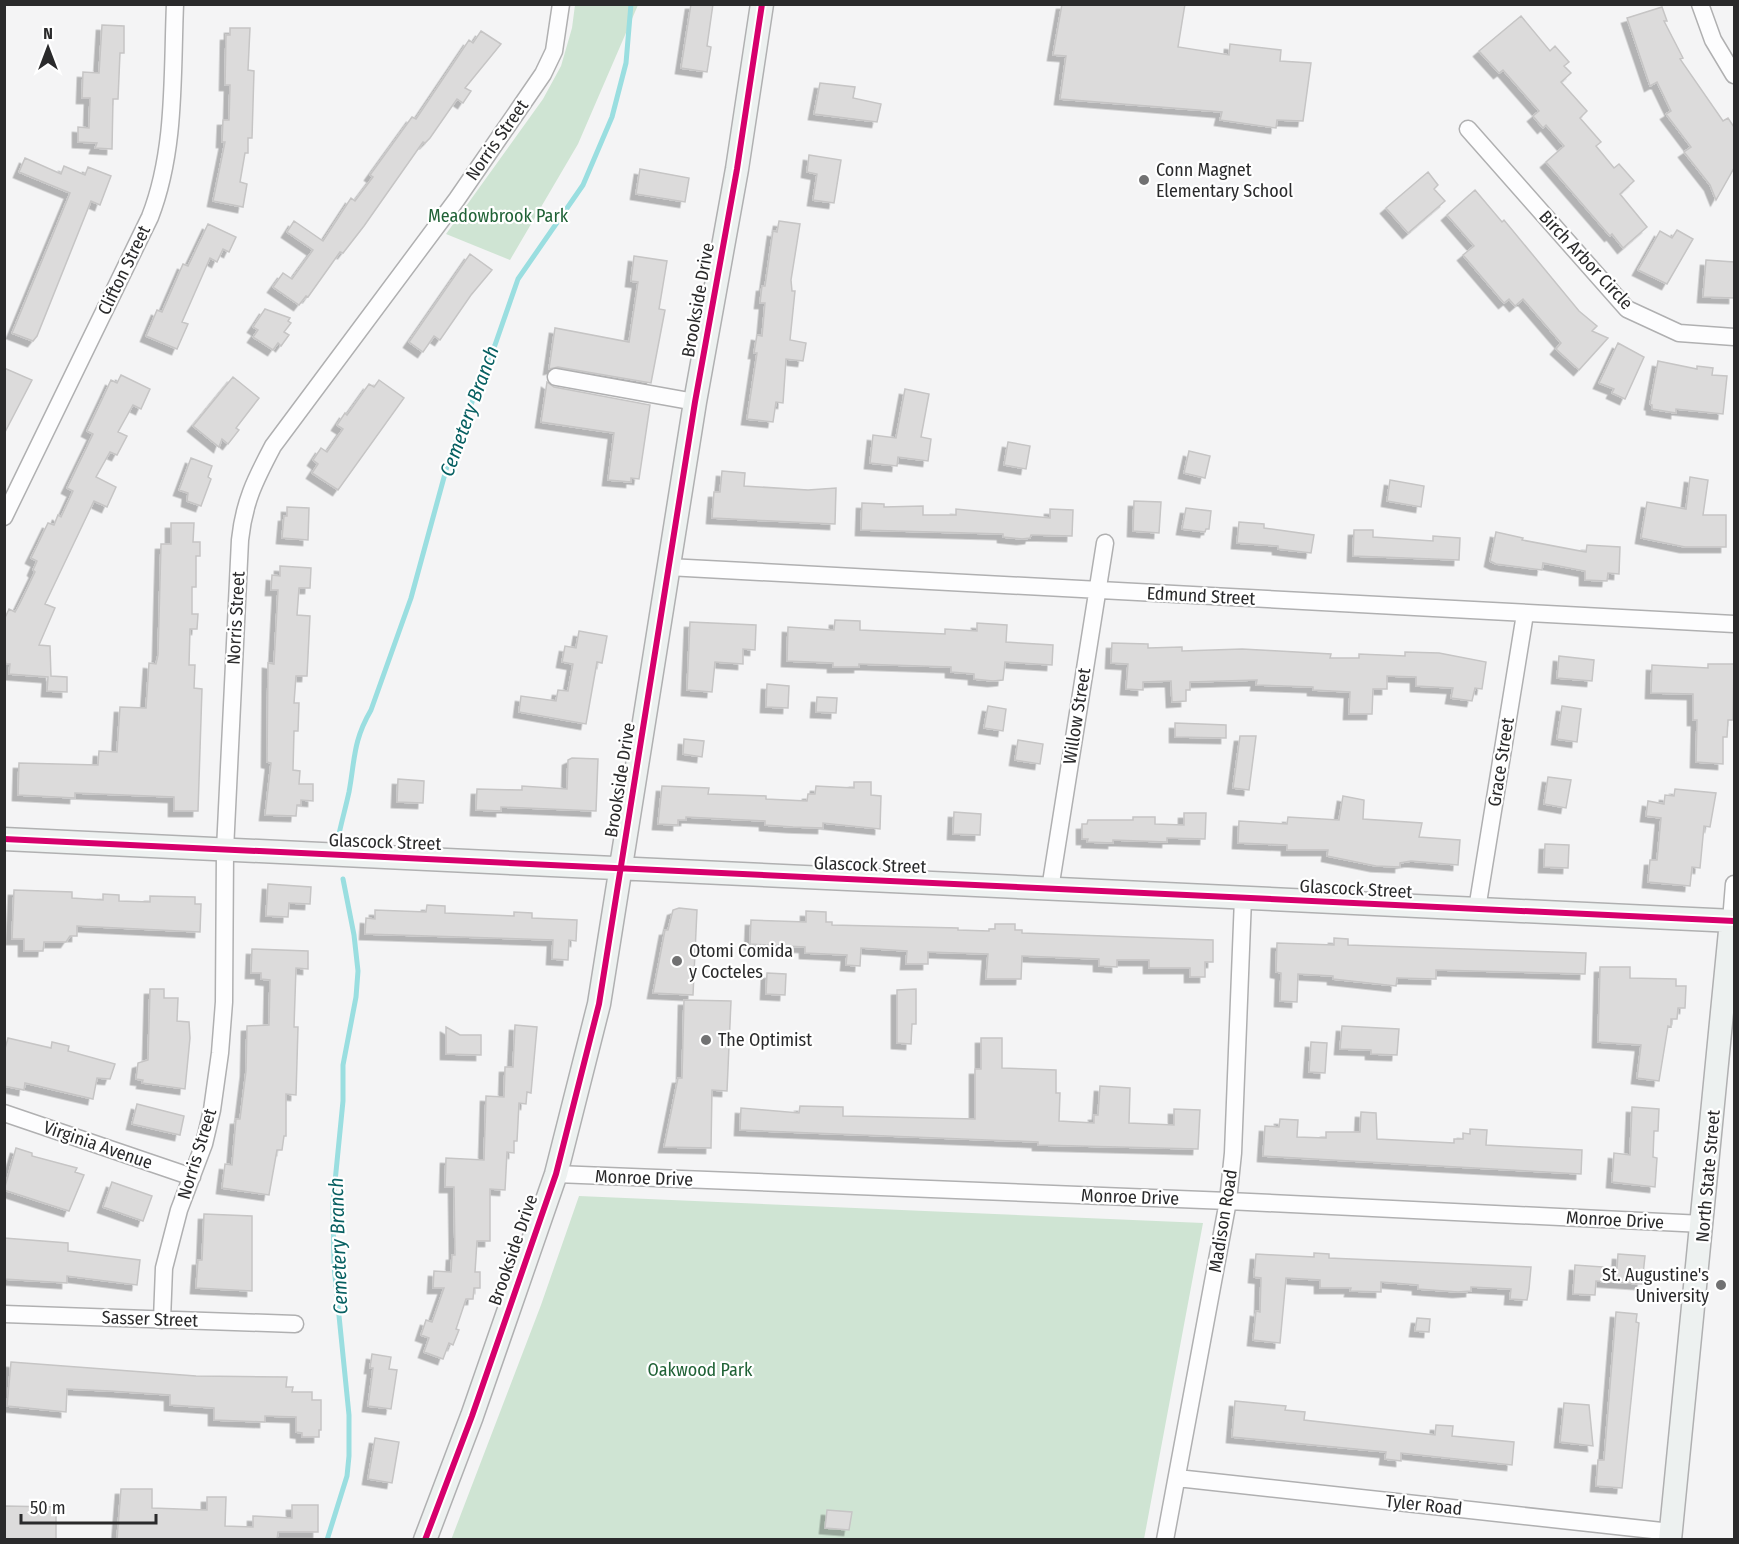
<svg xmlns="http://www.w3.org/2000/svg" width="1739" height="1544" font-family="'Fira Sans Condensed',sans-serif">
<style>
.green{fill:#cfe4d3}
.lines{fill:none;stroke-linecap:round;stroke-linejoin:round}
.stream{stroke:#9adee0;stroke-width:5}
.building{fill:#dcdbdb;stroke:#c6c5c5;stroke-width:1.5;filter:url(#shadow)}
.street-casing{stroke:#b0b0b1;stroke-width:19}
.secondary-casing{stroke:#b0b0b1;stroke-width:25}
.street{stroke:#fdfdfe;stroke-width:16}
.secondary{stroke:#edf1f0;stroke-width:22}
.cycleway-casing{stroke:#fff;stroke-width:10}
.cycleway{stroke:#d6006c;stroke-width:6}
.poi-dot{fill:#717172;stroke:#fff;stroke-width:2}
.labels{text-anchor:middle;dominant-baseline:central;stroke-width:4.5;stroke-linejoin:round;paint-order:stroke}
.street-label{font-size:18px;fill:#2a2a2b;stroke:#fff}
.poi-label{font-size:18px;fill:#2a2a2b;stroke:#fff;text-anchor:start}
.park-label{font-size:18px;fill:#206236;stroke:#fff}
.water-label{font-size:20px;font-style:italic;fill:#065f61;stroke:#fff}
</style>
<defs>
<filter id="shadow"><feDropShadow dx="-5.5" dy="5.5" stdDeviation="0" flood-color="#0004"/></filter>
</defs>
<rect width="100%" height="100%" fill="#f4f4f5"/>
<path class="green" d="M575 5H638L578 144 510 260 446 234 543 99 561 66 572 28Z
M579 1196 1203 1223 1144 1539 451 1540 541 1305Z"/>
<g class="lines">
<path class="stream" d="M339 834C342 820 346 806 349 792 355 759 353 741 371 710L411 598 449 459 495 345 518 279 583 185 612 117 626 63 631 4
M327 1540 347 1476 349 1456V1415L334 1266 333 1202 343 1101V1065L356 997 358 971 354 935 343 879"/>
</g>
<path class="building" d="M691 4H713L707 46 711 47 707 72 681 68Z
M1062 4H1185L1178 47 1229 55 1230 44 1281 50 1280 61 1311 63 1303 121 1277 120 1276 128 1220 120 1222 112 1060 99 1066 56 1053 55Z
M1662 7 1667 21H1664L1683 58 1680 59 1723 121 1728 118 1734 127V168L1716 200 1710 185 1684 152 1691 147 1666 114 1671 111 1657 82 1650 86 1627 18Z
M1521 16 1550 51 1555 46 1569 62 1564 66 1571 73 1561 82 1587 111 1580 118 1601 142 1596 146 1614 168 1619 164 1634 181 1620 194 1647 227 1623 248 1612 234 1610 236 1546 162 1564 146 1546 125 1543 128 1533 116 1539 111 1503 70 1499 73 1479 51Z
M102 25 124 26V53H120L118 99H113L112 149 95 148 97 143 78 142V127L89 128 90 98H82L83 72 99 73Z
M230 28H250L248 70 254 71 252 138H248V153H245L240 182 247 184 243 207 213 201 225 142H222L223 120H229L230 85H225L226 35H230Z
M481 31 501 44 465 88 471 91 463 103 457 99 430 138 425 143 423 142 364 226 343 253 340 252 308 297 306 296 299 305 273 287 283 273 292 279 313 250 287 232 294 221 323 241 351 198 355 201 373 177 370 175 412 117 416 119 469 40 473 43Z
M820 83 855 87 853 98 881 104 877 122 814 114Z
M809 155 841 160 834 203 813 200 817 174 807 172Z
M25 158 61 174 64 166 85 175 88 167 111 176 100 205 91 201 37 336 33 341 12 333 70 193 19 172Z
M640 169 689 178 685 202 636 194Z
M1428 172 1438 185 1434 189 1445 201 1408 233 1386 208Z
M1475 190 1502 222 1504 220 1579 311 1597 326 1592 331 1608 338 1579 370 1556 349 1561 343 1523 299 1515 306 1509 299 1504 303 1463 255 1474 246 1447 215Z
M779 221 800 224 791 280 792 291H795L790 340 806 343 803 361 786 359 783 403 776 402 773 422 747 419 757 353H754L757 335 762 336 765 303H760L762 286H765L773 231 777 232Z
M208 224 236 237 229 252 223 249 217 262 210 258 182 322 188 324 177 349 146 336 157 310 162 312 183 264 188 266Z
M1677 230 1693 239 1667 284 1638 270 1660 231 1672 238Z
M470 254 492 270 471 295 440 340 434 336 423 352 409 342Z
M634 256 667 261 659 309 665 310 651 383 558 367 549 369 555 328 629 342 638 282 631 281Z
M1706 260 1734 262V298L1703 297Z
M265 309 290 318 288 321 291 323 284 332 289 335 281 346 278 343 273 350 253 337 258 330 253 327Z
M1618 343 1644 357 1625 399 1612 393 1614 389 1599 383Z
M1658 361 1697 369V366L1713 368 1712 375 1727 376 1723 414 1676 409V413L1652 409V405L1650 404Z
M4 368 32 380 4 434Z
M121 375 150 389 141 409 133 405 118 432 127 436 117 455 110 452 96 477 116 487 107 507 94 501 45 604 55 608 39 645 50 646 51 676 67 677V692L47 691 48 677 9 674 10 664H6L4 654V620L9 609 15 612 20 603 35 572 33 570 37 561 31 558 48 523 54 525 58 515 61 517 73 491 67 488 93 434 87 431 105 393 111 380 117 383Z
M233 377 259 398 236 428 239 430 228 444 222 439 219 447 193 426Z
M379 380 404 398 338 490 312 473 318 464 313 460 321 448 327 452 343 429 337 425 345 413 347 415 369 384 374 387Z
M547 382 554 387 650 405 639 479 631 478V482L608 480 614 433 541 422Z
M905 389 929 394 921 437 931 439 928 461 898 457 897 466 870 463 873 435 896 438Z
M1008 442 1030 446 1026 469 1004 465Z
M1189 451 1210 456 1205 478 1184 473Z
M191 458 212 466 208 477 211 479 201 506 187 501 188 493 179 490Z
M722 471 745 473 744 486 808 490 836 488 835 524 712 518 714 492H720Z
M1690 477 1708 480 1703 515H1726V547H1685L1641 538 1647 502 1686 509Z
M1390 480 1424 486 1421 507 1387 501Z
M1134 501 1161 502 1159 533 1133 531Z
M862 503 884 504V507L923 506V515H956V509L1050 518V509L1073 510 1072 536 1031 535 1030 538 1022 539 1003 537V534L861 530Z
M287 507 309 508 308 540 282 538 284 516H287Z
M1186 508 1211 511 1209 529H1206L1205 532 1182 529Z
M1239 522 1264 524V528L1314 535 1311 553 1278 549V546L1237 543Z
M171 523H194L193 542H200V556H196V587H192V614H198L197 629H190L189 665H195L194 688 202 689 198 811H174V797L75 793V798L18 795 19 763 98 765 99 751 117 752 120 707 146 708 149 663 156 664 158 655 161 544H171Z
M1354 530H1373V537L1433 541V536L1460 538 1459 560 1353 556Z
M1496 532 1523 538 1522 540 1586 552 1587 545 1620 547 1619 574 1608 573 1607 581 1585 580V571L1543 563 1542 570 1496 564 1490 561Z
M280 566 311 568 310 588H299L297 615 310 616 307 676H296L294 703H299L298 731H294L293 770 300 771 299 784H313V801L301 800V805H297L296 816 265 815 271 763 267 762 268 663 274 664 278 590H271L272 575 280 576Z
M835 620 860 621V630L945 634V629L977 631V623L1007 625 1006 642 1053 645 1052 665 1005 662 1003 680 993 681 974 679V674L951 672V667L859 664V667H833V663L787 661 788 627 834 630Z
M690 622 756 625 755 650 743 649V664L715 662 712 692 687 690Z
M579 631 607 636 602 663 597 662 586 724 519 712 521 696 556 701 558 690 568 691 573 664 562 662 565 646 576 648Z
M1112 643 1148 644V648L1182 647V651L1242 649 1331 654 1330 658H1359V654L1405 656V652L1439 653 1486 662 1482 689 1475 688 1472 701 1451 698 1453 688 1416 686V677L1387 676V689H1373L1372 714H1349L1350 692 1313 690V687L1256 685 1257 680 1190 682V690H1186V701L1172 702 1171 681 1143 682V690L1126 689 1128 664 1111 663Z
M1559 656 1594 660 1592 681 1557 678Z
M1708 664H1734L1733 720H1728L1727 737H1723V764L1696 762 1697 720H1693V694L1651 693 1652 665 1708 668Z
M767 684 789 686 788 708 766 707Z
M817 697 837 698 836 713 816 712Z
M988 706 1006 709 1003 731 984 728Z
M1562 706 1581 709 1577 742 1557 739Z
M1175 723 1226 725V738L1175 737Z
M1240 736H1256L1249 790 1233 788Z
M684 739 704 741 702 757 683 754Z
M1018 740 1043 744 1040 764 1015 760Z
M572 758 598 759 596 811 501 807V811L476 810 477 789 522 790V786L567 789 568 760Z
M1548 777 1571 780 1566 808 1544 804Z
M398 779 424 781 423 803 397 802Z
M854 782H871V795L881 796 880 829 823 823V828L793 827 765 825V821L686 817V820H678V825L658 824 662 786 709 788 708 794 766 796V799L807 801 808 794H815L816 786 854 788Z
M1675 789 1716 793 1710 827 1704 826 1700 868 1692 867 1690 886 1648 882 1650 860H1657L1661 818 1646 816 1648 801 1664 804 1665 795 1674 796Z
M1343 796 1364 800 1363 819 1422 823 1419 837 1460 840 1458 865 1411 861 1400 863V867L1376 866 1327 856 1328 850H1287V845L1238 843 1239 821 1287 824 1288 817 1339 820Z
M954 812 981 814 980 835 953 834Z
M1184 813H1206L1205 839 1167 838V842L1113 840V843L1087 842 1088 839H1082V824H1087L1088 820H1133V817H1155V824L1184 825Z
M1545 844 1569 845 1568 868 1544 867Z
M268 884 311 887 310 904 289 903 288 917 266 916Z
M14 890 72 892V898L103 900V894L119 895V901L150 902V896L195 897V904H201L200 932 77 926V936H70L66 942H44L43 951H24V939H12Z
M427 905 445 906V913L514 916V912L532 913V918L577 920 576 941 569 940 568 960 552 959 553 940 365 934 366 918 375 919V910L426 912Z
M679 908 697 910 693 995 653 993 665 930H668L673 910Z
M806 911 826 912V922H832V925L958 928V930L989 931V929H995V924H1015V930H1022V933L1213 940V962H1205V977H1190V968H1149V960H1117V967L1099 966V959L1022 956 1021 979H986L988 954 928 952V964H906L907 951 861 948 860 966 846 965 847 955 805 953V947L750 944 751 920 806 922Z
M1334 938 1348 939V945L1586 953 1585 974 1436 970V979L1397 978 1396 986 1333 979V976L1298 974 1297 1002 1280 1001 1281 973 1276 972 1277 943 1334 945Z
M252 949 308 951V969L296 968 294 1027H298L296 1095 286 1094V1136H284L282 1150H277L269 1195 222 1188 225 1164 232 1165 236 1119H240L246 1071 247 1026 269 1025 270 980 261 979V973H251Z
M1600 967H1630V978L1676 979V986H1686L1685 1008H1678L1677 1019H1671V1027L1668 1026 1659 1081 1637 1078 1641 1045 1598 1042Z
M767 973 786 974 785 995 766 994Z
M150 989H164V998H178L177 1021 189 1022 190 1038 185 1089 142 1083 143 1080 136 1079 138 1063 148 1060Z
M916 989V1024H912L911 1044 897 1043V990Z
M684 1000 731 1001 727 1091 712 1090 711 1148 664 1147 678 1078H682Z
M515 1025 537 1027 531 1093 527 1092 526 1104 519 1103 517 1141H514V1153L507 1152 505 1190 490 1189V1241H477L475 1272H480V1288H474L473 1299H466L456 1329 459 1330 453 1345 449 1343 443 1359 424 1352 429 1338 421 1335 426 1320 432 1322 444 1288H433L434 1271 451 1272 452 1255H455L454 1187H445L446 1158 484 1160 486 1096 504 1097 505 1067H513Z
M1342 1026 1399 1029 1397 1055 1371 1054V1050L1340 1049Z
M446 1027 460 1035H481V1055L446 1054Z
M8 1038 51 1048 52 1042 69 1046 68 1051 115 1064 110 1079 97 1078 93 1099 25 1083 24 1090 4 1086V1052Z
M981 1038H1002V1068L1056 1070V1093H1060L1059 1121 1094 1123V1115H1098L1100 1086 1130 1088 1129 1123 1174 1125V1109L1200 1110 1198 1149 1038 1145V1142L740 1130 741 1108 799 1113 800 1106 843 1107V1116L975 1119V1069H981Z
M1311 1042 1327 1043 1325 1073 1309 1072Z
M137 1104 184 1116 180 1135 132 1124Z
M1632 1107 1659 1109 1658 1131H1654L1653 1157 1657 1158 1655 1187 1612 1182 1614 1153 1630 1155Z
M1361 1112 1376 1113 1377 1139 1454 1143V1139H1463V1133L1470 1134V1129L1487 1130 1486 1145 1582 1150 1581 1174 1263 1156 1265 1126 1279 1127 1280 1119 1298 1120 1297 1137 1326 1138V1132H1360Z
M16 1148 32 1153V1156L77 1168 75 1172 84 1175 69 1211 4 1190Z
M112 1182 152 1196 143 1221 103 1207Z
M204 1214 252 1216V1291L196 1288 198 1260H202Z
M4 1238 68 1243V1251L140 1260 137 1285 67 1276V1283L4 1279Z
M1314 1253 1329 1254V1258L1531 1267 1529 1289 1527 1300 1510 1299 1511 1289 1471 1287V1291L1458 1292 1418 1289V1285L1381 1282V1292L1350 1291 1351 1288H1320V1280L1286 1278 1280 1343 1253 1340 1256 1311 1260 1312 1261 1278 1254 1277 1256 1254 1314 1257Z
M1618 1254 1645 1256 1642 1284 1596 1281 1595 1295 1573 1294 1575 1265 1617 1268Z
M1616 1312 1637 1314 1636 1322 1639 1323 1622 1488 1596 1486 1598 1460H1604Z
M1417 1318 1430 1319 1429 1332 1415 1331Z
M372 1354 391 1357 389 1369 397 1370 391 1409 368 1406 373 1368H370Z
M11 1362 196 1376 287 1377 286 1387H293L292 1392H312V1400H321V1430H319V1437H302V1433L296 1432V1417L265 1416V1422L214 1420V1408L170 1405V1395L110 1391 67 1389 66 1412 7 1406Z
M1235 1401 1286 1406 1285 1410 1305 1412 1304 1420 1435 1435 1436 1425 1453 1426 1452 1436 1514 1442 1512 1465 1401 1453V1461L1385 1459 1386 1452 1232 1437Z
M1564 1403 1589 1405 1593 1446 1560 1442Z
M375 1438 399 1442 392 1483 368 1479Z
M121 1489H152V1508L207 1510V1497H226L225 1526 253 1527V1516L292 1518V1505H318V1532H278L277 1539H117Z
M4 1506 56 1507V1539H4Z
M827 1510 852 1512 849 1530 825 1528Z"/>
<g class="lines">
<g class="street-casing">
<path id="street" d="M1700 4 1713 40 1734 75
M1468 129 1627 309 1679 333 1734 337
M556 377 695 402
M4 517 150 217C176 150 172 76 175 4
M668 567 1734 624
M1050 889 1105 543
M1477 909 1525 614
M1731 921 1734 884
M4 1113 192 1177
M556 1174 1228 1201 1703 1224
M4 1314 295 1324
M162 1320 164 1268 179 1210 204 1144 212 1110 220 1053 224 1002 225 850 240 540C244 502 255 480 273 446L457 199 543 74 554 51 561 4
M1177 1478 1671 1532
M1165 1540 1228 1201 1233 1153 1243 898"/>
</g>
<g class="secondary-casing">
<path id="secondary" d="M4 839 1734 921
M425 1540 472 1416 556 1174 599 1004 695 402 737 169 762 4
M1670 1540 1731 921"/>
</g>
<use href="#street" class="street"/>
<use href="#secondary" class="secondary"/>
<g class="cycleway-casing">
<path id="cycleway" d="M4 839 1734 921
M425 1540 472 1416 556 1174 599 1004 695 402 737 169 762 4"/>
</g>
<use href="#cycleway" class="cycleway"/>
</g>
<g class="poi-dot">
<circle cx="1144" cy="180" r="6"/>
<circle cx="677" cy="961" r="6"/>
<circle cx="706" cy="1040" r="6"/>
<circle cx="1721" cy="1285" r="6"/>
</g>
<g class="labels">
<g class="street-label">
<text transform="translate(497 140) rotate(-55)">Norris Street</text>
<text transform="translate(1586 260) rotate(47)">Birch Arbor Circle</text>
<text transform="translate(124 270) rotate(-64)">Clifton Street</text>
<text transform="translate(698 300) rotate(-80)">Brookside Drive</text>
<text transform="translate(1201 596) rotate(3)">Edmund Street</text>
<text transform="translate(236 618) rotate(-87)">Norris Street</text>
<text transform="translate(1077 716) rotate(-81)">Willow Street</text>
<text transform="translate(1501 762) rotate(-81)">Grace Street</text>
<text transform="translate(620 780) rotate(-81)">Brookside Drive</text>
<text transform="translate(385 842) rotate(2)">Glascock Street</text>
<text transform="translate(870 865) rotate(2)">Glascock Street</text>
<text transform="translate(1356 889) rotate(3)">Glascock Street</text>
<text transform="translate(98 1145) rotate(19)">Virginia Avenue</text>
<text transform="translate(197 1154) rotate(-73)">Norris Street</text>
<text transform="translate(1708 1176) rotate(-85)">North State Street</text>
<text transform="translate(644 1178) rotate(2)">Monroe Drive</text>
<text transform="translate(1130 1197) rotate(2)">Monroe Drive</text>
<text transform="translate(1615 1220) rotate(3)">Monroe Drive</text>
<text transform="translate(1223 1221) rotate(-81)">Madison Road</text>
<text transform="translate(513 1250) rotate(-71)">Brookside Drive</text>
<text transform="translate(150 1319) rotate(2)">Sasser Street</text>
<text transform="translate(1424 1505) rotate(6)">Tyler Road</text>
</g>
<g class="poi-label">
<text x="1156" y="170">Conn Magnet<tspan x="1156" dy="21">Elementary School</tspan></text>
<text x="689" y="951">Otomi Comida<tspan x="689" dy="21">y Cocteles</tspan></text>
<text x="718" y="1040">The Optimist</text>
<text x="1709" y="1275" text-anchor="end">St. Augustine's<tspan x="1709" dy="21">University</tspan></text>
</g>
<g class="park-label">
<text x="498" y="216">Meadowbrook Park</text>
<text x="700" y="1370">Oakwood Park</text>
</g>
<g class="water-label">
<text transform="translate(469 411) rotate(-70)">Cemetery Branch</text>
<text transform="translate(338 1246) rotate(-92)">Cemetery Branch</text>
</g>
</g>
<rect width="1739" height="1544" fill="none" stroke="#2a2a2b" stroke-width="12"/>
<g transform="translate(48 48)" stroke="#ffffff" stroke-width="4.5" paint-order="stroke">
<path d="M0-4.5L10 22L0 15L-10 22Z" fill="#2a2a2b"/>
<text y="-9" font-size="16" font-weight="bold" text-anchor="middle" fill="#2a2a2b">N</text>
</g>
<path d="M21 1514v9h135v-9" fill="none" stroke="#2a2a2b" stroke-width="3"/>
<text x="30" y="1514" font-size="18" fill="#2a2a2b" stroke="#ffffff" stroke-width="4.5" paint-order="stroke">50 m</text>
</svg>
